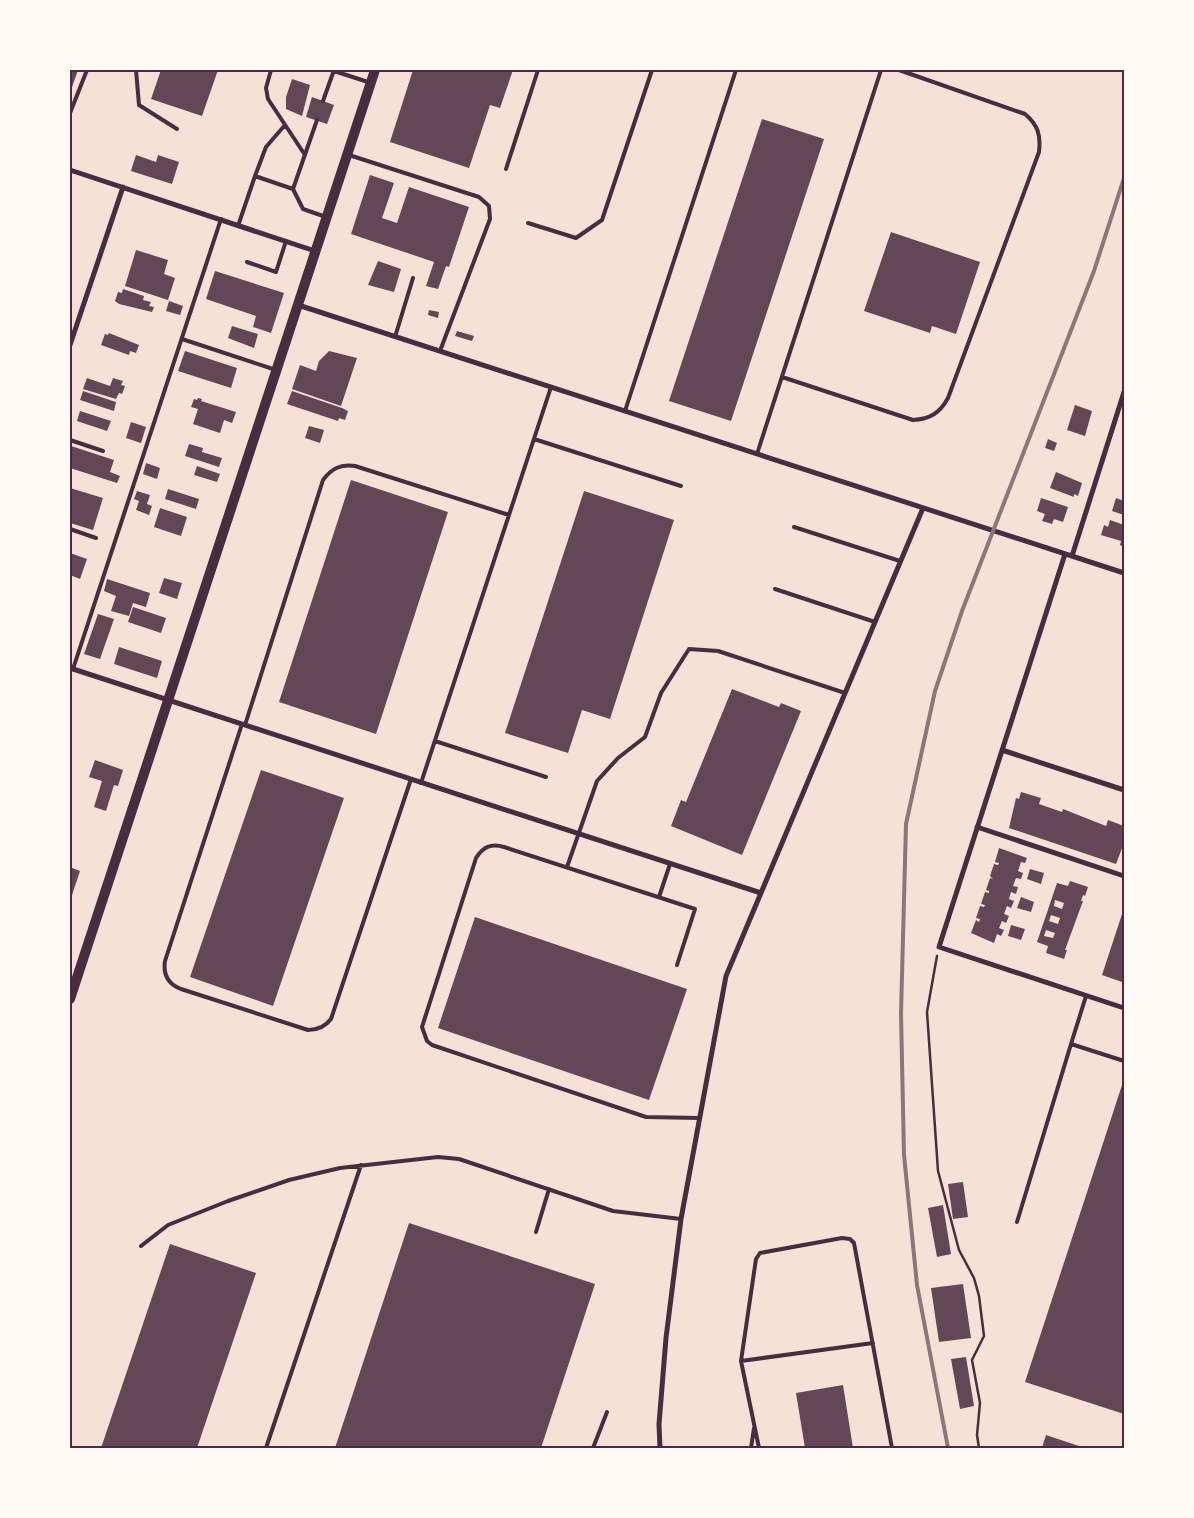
<svg xmlns="http://www.w3.org/2000/svg" width="1194" height="1518" font-family="Lato,sans-serif">
<style>
.building{fill:#644757;fill-rule:evenodd}
.lines{fill:none;stroke-linecap:round;stroke-linejoin:round}
.path{stroke:#4a2c40;stroke-width:2.5}
.service{stroke:#4a2c40;stroke-width:4}
.minor{stroke:#4a2c40;stroke-width:5}
.secondary{stroke:#4a2c40;stroke-width:10}
.rail{stroke:#8f747c;stroke-width:4}
.neatline{fill:none;stroke:#4a2c40;stroke-width:2}
</style>
<rect width="100%" height="100%" fill="#f7e1d7"/>
<path class="building" d="M70 70H78L70 93Z
M161 70H218L202 116 151 99Z
M413 70H513L500 108 490 105 469 168 390 142Z
M292 79 310 85 302 116 286 109V97Z
M312 97 334 105 327 124 306 117Z
M762 119 824 139 731 421 669 401Z
M136 155 156 162 158 155 179 162 172 184 131 171Z
M370 175 394 183 382 218 397 223 409 187 469 207 449 267 446 266 438 289 426 286 434 262 351 234Z
M891 232 980 262 956 334 932 326 930 333 864 311Z
M136 250 168 260 164 274 175 278 168 300 125 286Z
M378 261 401 269 394 292 368 285Z
M215 271 284 293 271 333 253 327 256 316 206 299Z
M123 289 144 296 143 300 151 302 149 306 154 307 152 312 119 304 115 301 118 292 122 293Z
M169 301 183 306 180 315 166 311Z
M429 310 439 312 438 318 428 315Z
M232 326 258 334 254 348 228 338Z
M457 331 474 336 472 341 455 336Z
M109 333 139 345 136 353 130 351 129 355 101 345 105 334 108 335Z
M185 351 237 368 231 388 178 371Z
M329 351 357 358 341 406 292 389 300 365 316 371 319 361Z
M87 378 110 386 113 378 123 381 121 385 125 386 122 394 119 393 116 399 83 389Z
M83 391 116 402 114 411 80 400Z
M292 391 342 408 348 411 345 420 339 418 338 421 287 404Z
M198 398 202 399 201 401 236 412 232 423 224 420 220 433 193 424 198 409 191 407 194 399 197 400Z
M1075 405 1092 411 1085 436 1067 430Z
M80 411 111 421 107 431 77 421Z
M131 422 146 427 141 443 126 438Z
M309 426 324 430 320 443 305 438Z
M1048 439 1057 443 1054 451 1045 448Z
M189 444 203 448 202 452 222 458 219 467 185 456Z
M71 446 114 460 110 472 120 476 117 483 70 468Z
M146 463 160 468 157 479 143 474Z
M197 466 220 474 217 482 194 475Z
M1056 472 1082 483 1078 496 1074 494V497L1050 488Z
M351 480 448 512 376 734 279 702Z
M70 488 103 498 93 530 70 523Z
M168 489 199 499 196 509 165 499Z
M137 491 150 495 147 504 152 506 149 515 136 510 139 501 134 499Z
M584 491 674 520 610 719 582 710 568 753 505 733Z
M1041 498 1068 507 1063 522 1054 519 1052 524 1042 521 1045 514 1037 511Z
M1116 498 1124 501V515L1112 511Z
M160 508 187 517 181 536 154 527Z
M1110 520 1124 525V547L1120 545 1121 541 1101 535 1104 525 1108 527Z
M70 553 87 559 80 579 70 575Z
M164 578 182 583 177 599 159 593Z
M107 579 150 593 146 607 133 603 129 616 111 611 116 596 104 591Z
M133 607 166 618 161 633 128 622Z
M98 614 114 619 100 659 84 654Z
M119 647 162 661 157 678 114 664Z
M732 689 779 707 781 703 801 711 742 855 671 826 681 800 686 802Z
M95 760 123 770 118 786 114 785 106 811 94 807 102 781 89 777Z
M261 770 344 798 273 1006 190 977Z
M1021 792 1041 798 1039 804 1062 812 1063 809 1106 826 1108 820 1124 826V843L1116 864 1009 828 1016 798 1019 799Z
M999 848 1027 858 1025 863 1021 862 1018 871 1023 873 1021 879 1016 878 1013 886 1018 887 1016 894 1011 892 1009 899 1014 901 1011 908 1007 906 1004 914 1009 916 1006 923 1002 921 999 928 1004 930 1001 936 997 934 994 943 971 933 976 920 979 922 980 919 976 918 980 906 984 907 985 905 981 904 985 892 989 893V891L986 890 990 878 993 879 990 876 994 864 998 865 999 863 995 862Z
M70 867 80 871 72 895H70Z
M1030 869 1044 873 1041 884 1027 879Z
M1070 881 1088 887 1085 896 1083 895 1081 901H1083L1065 950H1067L1064 959 1046 953 1048 946 1037 942 1057 883 1068 886ZM1055 900 1064 903 1062 909 1054 906ZM1051 915 1060 918 1058 924 1049 921ZM1046 930 1055 933 1053 938 1044 936Z
M1021 897 1034 902 1031 912 1017 908Z
M1124 908V976L1122 982 1102 975Z
M475 917 687 989 649 1100 438 1028Z
M1011 925 1025 929 1021 940 1008 936Z
M1124 1079V1414L1025 1382Z
M963 1182 968 1217 953 1219 948 1184Z
M943 1205 951 1254 937 1257 928 1208Z
M409 1223 595 1284 541 1448H335Z
M170 1244 256 1273 197 1448H101Z
M963 1284 971 1338 939 1342 931 1288Z
M966 1357 974 1406 960 1409 951 1359Z
M843 1385 853 1448H805L796 1393Z
M1046 1435 1085 1448H1042Z"/>
<g class="lines">
<path class="path" d="M937 956 927 1012 938 1171 959 1250 974 1278 979 1296 984 1336 972 1360 980 1403 977 1435 979 1448"/>
<path class="service" d="M136 70 139 105 177 129
M271 70 266 88 268 99 305 155
M331 70 371 83
M323 101 334 70
M70 113 87 70
M317 120 293 189 303 209 326 217
M349 155 479 197 489 206 490 219 440 351
M506 169 538 70
M255 176 266 147 285 125
M528 223 576 238 602 220 652 70
M238 226 255 176 293 189
M247 262 276 272 286 241
M395 337 413 278
M182 339 276 370
M782 377 913 420C930 419 940 413 948 398L1039 152C1041 135 1038 125 1025 114L899 70
M625 411 736 70
M534 439 681 486
M70 440 103 451
M757 454 881 70
M794 527 900 561
M70 529 96 538
M775 589 875 622
M73 669 221 219
M242 724 165 961C163 974 168 984 181 989L308 1030C318 1030 325 1027 331 1019L411 779
M245 725 323 480C332 468 341 464 355 466L509 515
M435 741 546 777
M421 783 551 387
M567 867 597 781 618 758 645 737 661 693 689 649 718 651 845 693
M659 897 670 864
M677 965 695 909 504 847C491 843 483 847 476 858L422 1027 427 1041 432 1045 646 1117 699 1118
M1086 996 1071 1044 1124 1061
M1017 1222 1071 1044
M536 1232 549 1189
M141 1246 168 1225 228 1201 289 1180 340 1168 438 1157 459 1159 613 1211 681 1219
M741 1361 873 1343
M266 1448 361 1165
M593 1448 607 1412
M751 1448 754 1428
M759 1448 741 1361 756 1259 760 1253 842 1238 850 1239 854 1243 892 1448"/>
<path class="minor" d="M70 170 315 251
M298 305 1124 573
M70 345 123 187
M1065 554 939 947 1124 1008
M1072 556 1124 392
M70 668 761 893
M1002 750 1124 790
M977 827 1124 876
M660 1448 659 1424 666 1338 681 1219 726 976 923 508"/>
<path class="secondary" d="M70 999 375 70"/>
<path class="rail" d="M948 1448 917 1285 904 1155 901 1013 906 824 935 691 962 611 1094 271 1124 178"/>
</g>
<rect width="1194" height="1518" fill="none" stroke="#fffaf5" stroke-width="142"/>
<rect x="71" y="71" width="1052" height="1376" class="neatline"/>
</svg>
